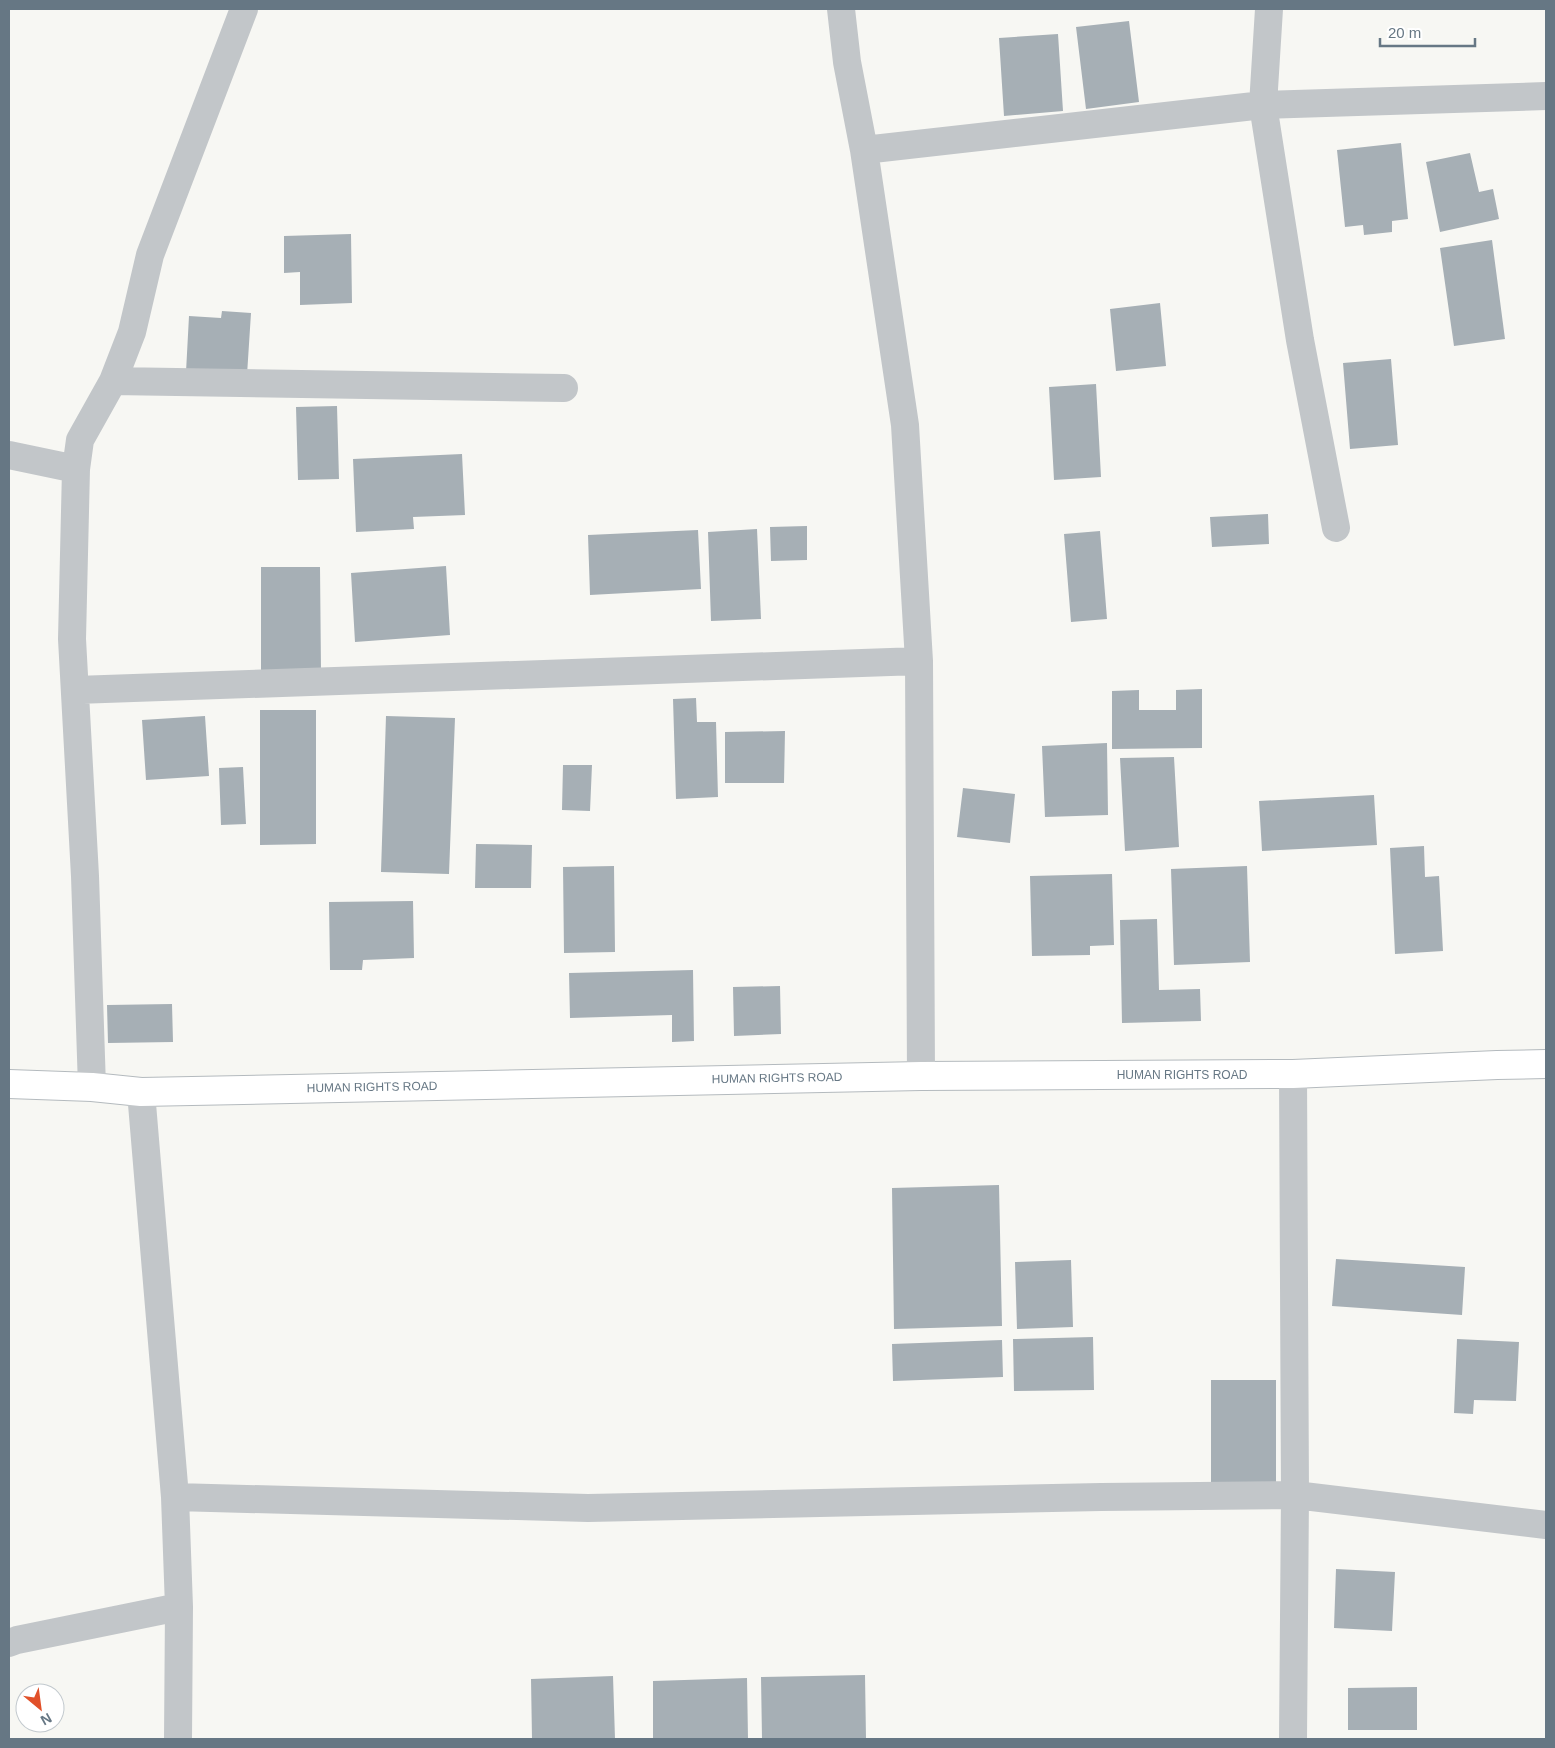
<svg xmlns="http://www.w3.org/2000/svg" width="1555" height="1748" font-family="Arial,sans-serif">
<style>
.building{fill:#a6afb5}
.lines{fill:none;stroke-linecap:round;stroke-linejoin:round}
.secondary-casing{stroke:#b4babe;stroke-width:30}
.street{stroke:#c2c6c9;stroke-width:28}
.secondary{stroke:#fff;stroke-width:28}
.labels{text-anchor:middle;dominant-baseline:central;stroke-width:5;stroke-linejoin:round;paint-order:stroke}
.street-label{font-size:12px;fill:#667784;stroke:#fff}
</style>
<rect width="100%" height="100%" fill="#f7f7f3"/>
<path class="building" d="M1129 21 1139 102 1086 109 1076 27Z
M1058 34 1063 111 1004 116 999 38Z
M1401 143 1408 219 1392 221V232L1364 235 1363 225 1345 227 1337 150Z
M1470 153 1479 192 1493 189 1499 219 1440 232 1426 162Z
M351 234 352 303 300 305V272L284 273V236Z
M1492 240 1505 339 1454 346 1440 248Z
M1160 303 1166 366 1116 371 1110 309Z
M222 311 251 313 247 375 186 372 189 316 221 318Z
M1391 359 1398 445 1350 449 1343 363Z
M1096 384 1101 477 1054 480 1049 387Z
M337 406 339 479 298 480 296 407Z
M462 454 465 515 413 517 414 529 356 532 353 459Z
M1268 514 1269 544 1212 547 1210 517Z
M807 526V560L771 561 770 527Z
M757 529 761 619 711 621 708 532Z
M698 530 701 589 590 595 588 535Z
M1100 531 1107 619 1071 622 1064 534Z
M446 566 450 635 355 642 351 573Z
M261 567H320L321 672 261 673Z
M1202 689V748L1112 749V691L1139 690V710H1176V690Z
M696 698 697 722H716L718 797 676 799 673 699Z
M260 710H316V844L260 845Z
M205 716 209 776 146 780 142 720Z
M386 716 455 718 449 874 381 872Z
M785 731 784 783H725V732Z
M1107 743 1108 815 1045 817 1042 746Z
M1174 757 1179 847 1125 851 1120 758Z
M563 765H592L590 811 562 810Z
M243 767 246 824 221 825 219 768Z
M963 788 1015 794 1010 843 957 837Z
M1374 795 1377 845 1262 851 1259 801Z
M476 844 532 845 531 888H475Z
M1424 846 1425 877 1439 876 1443 951 1395 954 1390 848Z
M614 866 615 952 564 953 563 867Z
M1247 866 1250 962 1174 965 1171 869Z
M1112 874 1114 945 1090 946V955L1032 956 1030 876Z
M413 901 414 958 363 960 362 970H330L329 902Z
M1157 919 1159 990 1200 989 1201 1021 1122 1023 1120 920Z
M693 970 694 1041 672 1042V1015L570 1018 569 973Z
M780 986 781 1034 734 1036 733 987Z
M172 1004 173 1042 108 1043 107 1005Z
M999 1185 1002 1326 894 1329 892 1188Z
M1336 1259 1465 1267 1462 1315 1332 1306Z
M1071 1260 1073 1327 1017 1329 1015 1262Z
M1093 1337 1094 1390 1014 1391 1013 1339Z
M1457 1339 1519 1342 1516 1401 1474 1400 1473 1414 1454 1413Z
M1002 1340 1003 1377 893 1381 892 1344Z
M1211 1380H1276V1483H1211Z
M1336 1569 1395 1572 1392 1631 1334 1628Z
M865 1675 866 1739H762L761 1677Z
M613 1676 615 1739H532L531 1679Z
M747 1678 748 1739H653V1681Z
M1417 1687V1730H1348V1688Z"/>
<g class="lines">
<g class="secondary-casing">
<path id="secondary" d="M9 1084 92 1087 141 1092 921 1076 1293 1074 1497 1065 1546 1064"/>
</g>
<path class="street" d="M841 9 847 62 864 150 905 425 919 661 921 1076
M1269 9 1263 105 1300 340 1336 528
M864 150 1263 105 1546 96
M113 381 564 388
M9 455 76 469
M76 690 919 661
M1293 1074 1295 1495 1293 1739
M92 1087 85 876 72 639 76 469 80 440 113 381 132 332 150 255 244 9
M141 1092 175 1497 179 1607 178 1739
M175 1497 588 1508 1101 1497 1295 1495 1546 1525
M9 1643 17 1640 179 1607"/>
<use href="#secondary" class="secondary"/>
</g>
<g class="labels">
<g class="street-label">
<text x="1182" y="1075">HUMAN RIGHTS ROAD</text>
<text transform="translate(777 1078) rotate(-1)">HUMAN RIGHTS ROAD</text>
<text transform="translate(372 1087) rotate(-1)">HUMAN RIGHTS ROAD</text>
</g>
</g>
<rect width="1555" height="1748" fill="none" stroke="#667784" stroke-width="20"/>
<g transform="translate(40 1708) rotate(151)"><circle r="24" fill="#ffffff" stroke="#c2c9ce"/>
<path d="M0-4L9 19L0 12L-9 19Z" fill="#e15029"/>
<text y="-8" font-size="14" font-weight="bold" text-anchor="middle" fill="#667784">N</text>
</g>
<path d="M1380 38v8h95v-8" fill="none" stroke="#667784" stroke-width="2.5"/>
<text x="1388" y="38" font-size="15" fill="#667784" stroke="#ffffff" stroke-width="4" paint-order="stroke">20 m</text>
</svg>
